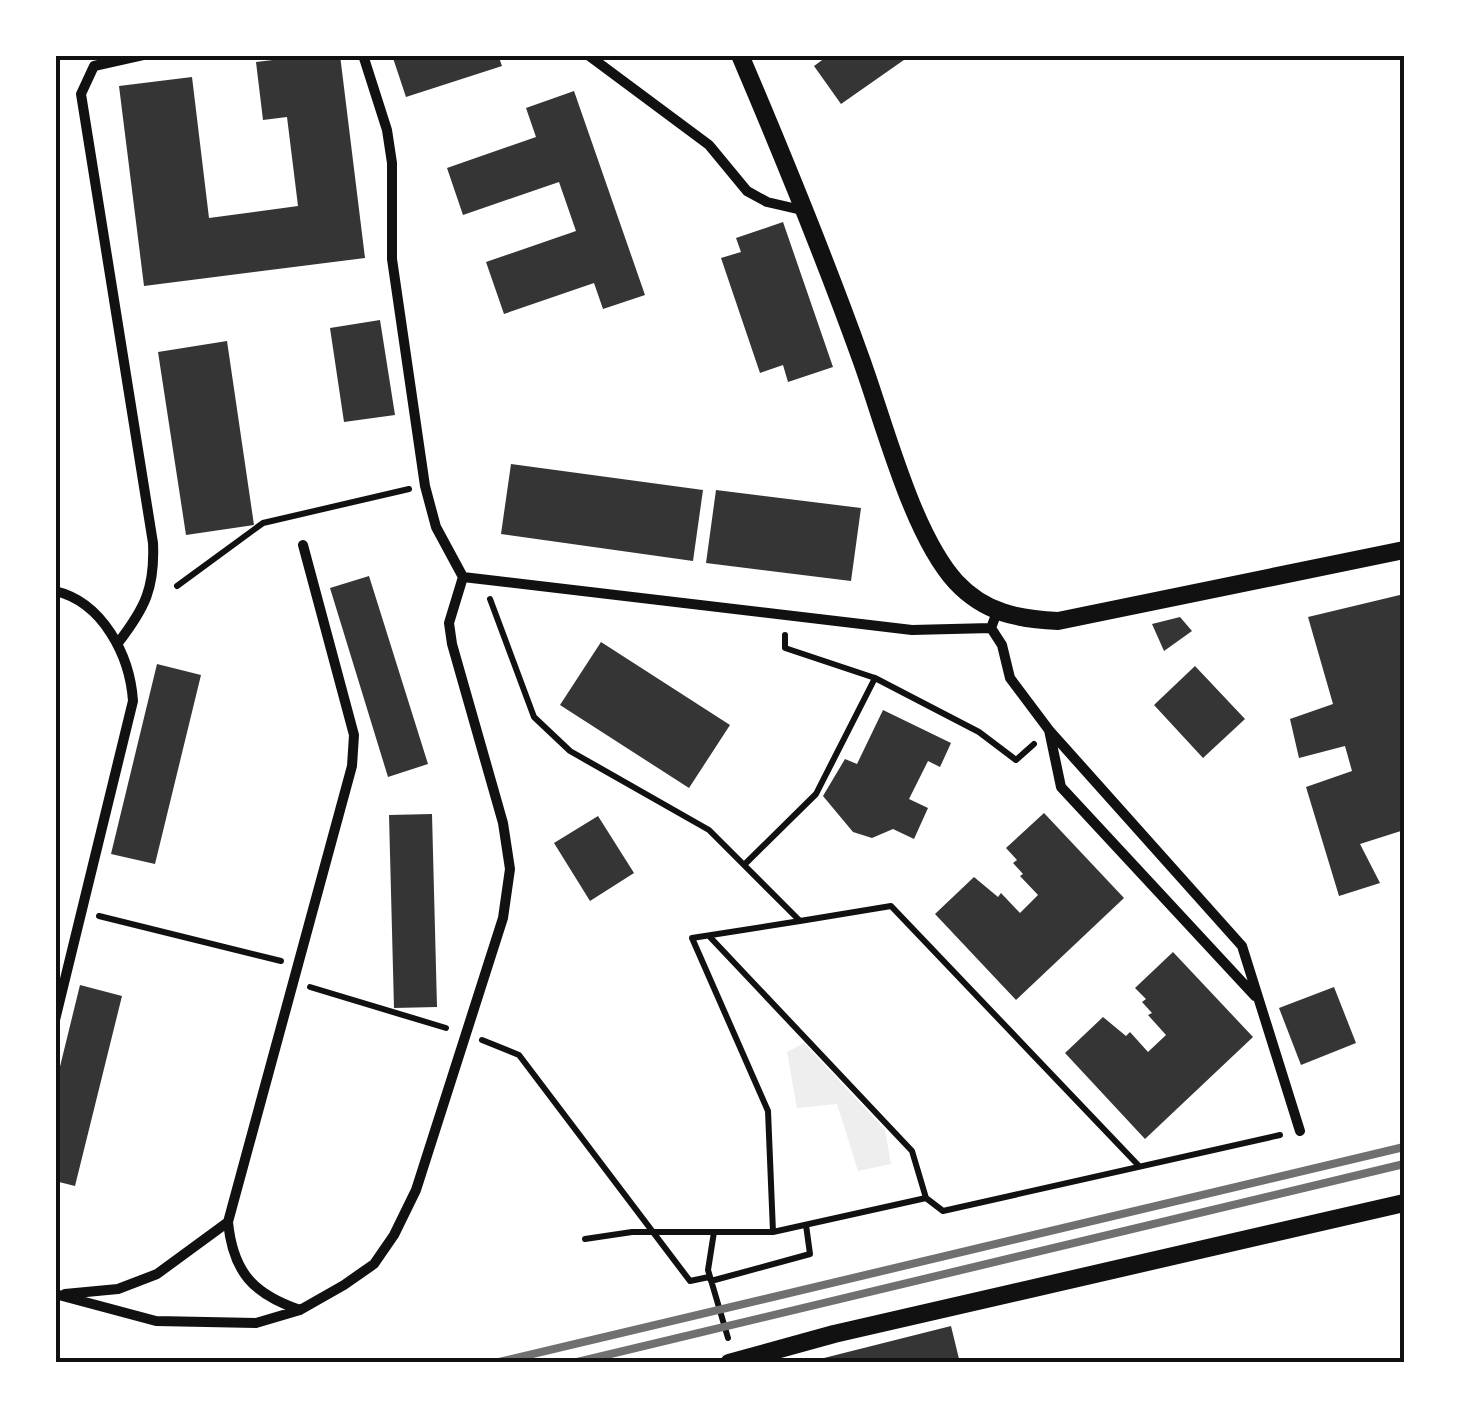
<svg xmlns="http://www.w3.org/2000/svg" width="1459" height="1418" font-family="Barlow,sans-serif">
<style>
.green{fill:#eee}
.building{fill:#353535}
.lines{fill:none;stroke-linecap:round;stroke-linejoin:round}
.path{stroke:#111;stroke-width:6}
.minor{stroke:#111;stroke-width:10}
.tertiary{stroke:#111;stroke-width:18}
.rail{stroke:#707070;stroke-width:8}
.neatline{fill:none;stroke:#111;stroke-width:4}
</style>
<rect width="100%" height="100%" fill="#fff"/>
<path class="green" d="M804 1043 885 1130 891 1164 858 1171 837 1104 797 1108 787 1052Z"/>
<path class="building" d="M315 55H340L365 258 144 286 119 86 192 77 209 218 298 206 287 117 263 120 256 62Z
M392 55H498L502 66 406 97Z
M829 55H911L841 104 814 66Z
M574 91 645 295 603 309 594 283 504 314 486 262 576 231 559 182 463 215 447 168 536 137 526 108Z
M783 222 833 367 788 382 783 365 760 373 721 258 741 252 736 238Z
M380 320 395 415 344 422 330 328Z
M227 341 254 525 186 535 158 352Z
M511 464 703 490 693 561 501 534Z
M716 490 861 508 851 581 706 563Z
M369 576 428 764 388 777 330 588Z
M1404 594V830L1360 844 1380 883 1339 896 1306 787 1352 771 1345 746 1299 758 1290 719 1333 704 1308 617Z
M1180 617 1192 631 1164 651 1152 624Z
M601 642 730 725 689 788 560 705Z
M157 664 201 675 155 864 111 854Z
M1195 666 1245 719 1203 758 1154 705Z
M883 710 951 743 940 767 928 761 909 799 928 808 914 839 893 829 872 838 853 832 823 796 845 759 857 764Z
M1044 813 1124 898 1016 1000 935 914 974 877 998 897 1001 893 1020 913 1038 895 1020 876 1023 874 1013 863 1017 860 1006 848Z
M432 814 437 1007 394 1008 389 815Z
M598 816 634 873 590 901 554 843Z
M1173 952 1253 1037 1145 1139 1065 1053 1103 1017 1126 1036 1130 1032 1148 1052 1166 1035 1148 1015 1152 1013 1142 1002 1146 999 1135 988Z
M80 985 122 996 75 1186 55 1181V1087Z
M1334 987 1356 1043 1301 1065 1279 1008Z
M951 1326 960 1363H809L820 1359Z"/>
<g class="lines">
<path class="path" d="M177 586 263 523 409 489
M490 599 534 717 570 751 709 830 800 921 692 938 768 1111 773 1232H632L585 1239
M875 678 979 732 1016 760 1034 744
M744 865 816 794 875 678 785 648V635
M99 916 281 961
M800 921 891 906 1139 1166
M709 936 912 1151 926 1198
M310 987 446 1028
M482 1040 519 1055 690 1281 709 1277
M714 1232 708 1270 728 1338
M773 1232 926 1198 943 1211 1280 1135
M711 1281 810 1254 806 1225"/>
<path class="minor" d="M588 55 709 145 747 191 767 202 806 211
M463 577 912 630 991 628 997 612
M55 591C103 602 130 656 133 701L55 1020
M991 628 1002 645 1010 678 1049 730 1242 946 1300 1131
M118 643C145 608 155 588 153 543L81 94 94 66 143 55
M1049 730 1061 787 1255 996
M228 1222C233 1272 253 1294 300 1310
M55 1294 156 1321 256 1323 300 1310 344 1285 374 1264 394 1235 416 1190 503 918 510 869 503 823 452 644 449 623 463 577 436 527 425 486 392 259V163L387 130 363 55
M65 1294 118 1289 157 1274 228 1222 352 766 354 735 303 545"/>
<path class="tertiary" d="M740 55C783 156 824 256 861 359 884 422 912 534 956 582 985 613 1018 619 1058 621L1404 550
M729 1363 834 1334 1404 1203"/>
<path class="rail" d="M495 1363 1404 1147
M573 1363 1404 1164"/>
</g>
<rect width="1459" height="1418" fill="none" stroke="#ffffff" stroke-width="115"/>
<rect x="58" y="58" width="1344" height="1302" class="neatline"/>
</svg>
